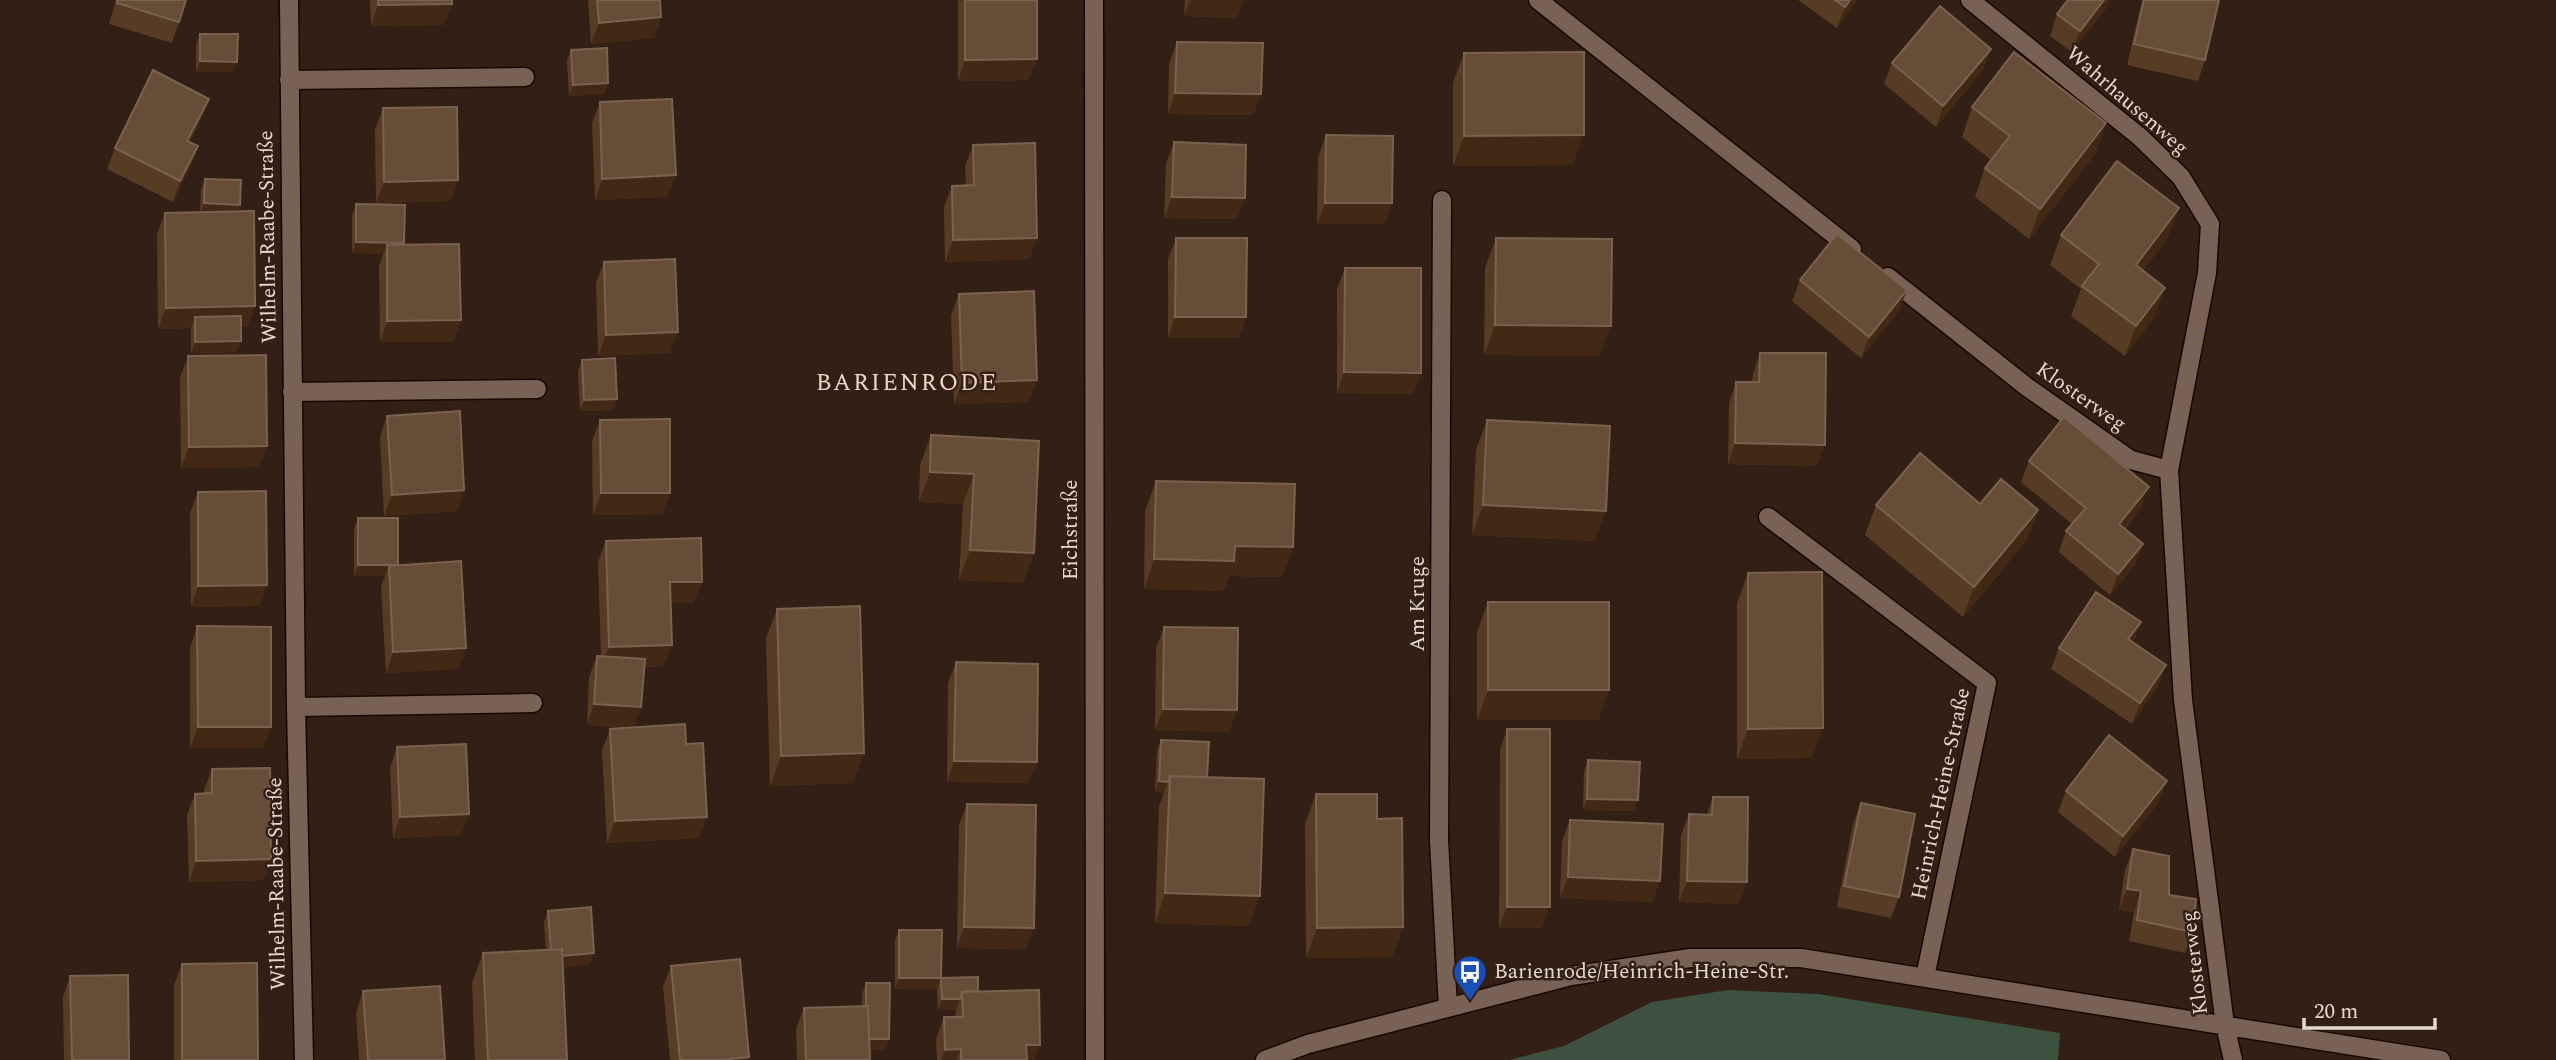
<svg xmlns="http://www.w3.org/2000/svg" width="2556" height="1060" font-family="Spectral,serif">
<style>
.green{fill:#3d523e}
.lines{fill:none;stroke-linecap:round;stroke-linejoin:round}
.minor-casing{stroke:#190802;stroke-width:21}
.minor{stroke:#786155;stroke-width:18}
.wall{fill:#563c24}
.shaded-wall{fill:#412916}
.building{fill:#654d37;stroke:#79624f;stroke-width:2}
.labels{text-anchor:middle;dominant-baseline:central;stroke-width:5;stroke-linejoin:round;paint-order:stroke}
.street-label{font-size:21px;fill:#e5d8d1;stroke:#321f15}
.poi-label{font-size:21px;fill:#e5d8d1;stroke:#321f15;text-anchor:start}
.quarter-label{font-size:24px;letter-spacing:2px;fill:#f0d5c7;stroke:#321f15}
</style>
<rect width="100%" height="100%" fill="#321f15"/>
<path class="green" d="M1728 990 1818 994 2060 1033 2058 1060H1510L1564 1046 1652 1002Z"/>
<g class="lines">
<g class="minor-casing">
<path id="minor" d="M289 0 296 707 304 1060
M1094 0 1095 1060
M1538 0 1852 249
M1970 0 2140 137 2181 177 2210 224 2207 273 2169 470 2183 700 2225 1025 2233 1060
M289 80 525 77
M1442 200 1439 840 1448 1008
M1888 277 2027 387 2131 460 2169 470
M292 392 537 389
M1768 517 1987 683 1925 977
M296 707 533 703
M1265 1060 1308 1044 1571 976 1690 958H1801L2441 1060"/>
</g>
<use href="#minor" class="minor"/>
</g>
<path class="wall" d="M116 0H186L172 43 109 24Z
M370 0H452V4L444 25 371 26Z
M588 0H660L661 17 654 38 591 44Z
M958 0H1037L1029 80 958 81Z
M1185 0H1243L1237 18 1184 16Z
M1798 0H1857L1837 28Z
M2142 0H2219L2205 60 2198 81 2127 65Z
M2107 7 2072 52 2050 36 2057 14Z
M200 34 233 72H196V45Z
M1177 42 1254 115 1168 114 1169 63Z
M1991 49 1983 70 1936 127 1884 84 1892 63Z
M571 50 608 83 604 94 569 96 567 60Z
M1464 53 1573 165 1453 166V83Z
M600 102 668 197 595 200 592 123Z
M1972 107 2106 123 2096 153 2029 239 1975 197 1985 168 1991 160 1962 137Z
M383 108 451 201 376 203 375 129Z
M201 120 190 142 198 146 190 167 173 202 107 169 115 148Z
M1326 135 1392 203 1384 224H1317L1318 157Z
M1174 142 1237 219 1164 218 1166 164Z
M973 145 1030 259 945 262 944 207 952 186H966L965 166Z
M205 179 237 211 248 327H241L237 352 191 353V328L158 329 157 234 165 213 200 212 201 190Z
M356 204 403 245 461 320 453 342H380L379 266 383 254 352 253V215Z
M2061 235 2168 237 2143 271 2154 318 2125 356 2071 316 2081 289 2050 265Z
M1176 238 1246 317 1239 338H1168V259Z
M1496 238 1600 356 1484 355 1485 268Z
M604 262 670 353 598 356 596 283Z
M1345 268 1421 373 1413 394 1337 393V289Z
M1800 280 1899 311 1861 358 1792 301Z
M959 294 1029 402 954 404 951 315Z
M1760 353 1817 466 1728 464 1729 403 1736 382H1752L1753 374Z
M188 356 260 467 181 468 180 377Z
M582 360 617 399 613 410 580 411 578 371Z
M387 416 464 490 457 511 384 516 380 437Z
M600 420 663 514 593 515 592 441Z
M1487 420 1595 541 1472 535 1476 450Z
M931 435 1039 441 1034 553 1023 583 959 580 963 504 919 502 920 465Z
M2029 461 2141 508 2125 529 2143 544 2135 565 2110 595 2059 552 2066 531 2072 524 2021 482Z
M1156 481 1293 547 1282 577 1229 576 1223 591 1144 589 1145 511Z
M198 492 260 606 191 607 190 513Z
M1980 504 2038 510 2027 540 1963 617 1865 535 1876 505Z
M358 518 398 565 466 648 458 669 386 673 381 587 385 576H354V529Z
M606 541 694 603H670L664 666 644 667 641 707 634 727 686 744 707 817 699 838 607 843 602 750 610 729 626 728 587 725 589 677 597 656H601L598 562Z
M1748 573 1812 758 1737 759V603Z
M1488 602 1609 690 1598 720H1477V632Z
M777 609 864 753 853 783 770 786 766 638Z
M2141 622 2133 643 2158 686 2132 724 2051 669 2059 648Z
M197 626 263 748H190V648Z
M1164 627 1237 710 1229 732 1155 730 1156 648Z
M956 662 1029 783 947 782 948 683Z
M1507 729 1542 928H1499L1500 750Z
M1161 740 1207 777 1249 926 1155 923 1159 806 1164 793 1155 792 1157 751Z
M397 747 461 835 393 838 390 768Z
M1588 760 1634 811 1583 810 1584 771Z
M212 769 271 859 263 880 189 882 187 815 195 794 204 793V790Z
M2066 791 2159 802 2115 857 2058 812Z
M1316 794 1377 819 1403 927 1392 957 1306 958 1305 824Z
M1713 797 1739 904 1679 902 1681 835 1689 814H1707Z
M1861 803 1899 897 1891 918 1837 907 1853 824Z
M967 804 1026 949 957 948 959 825Z
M1570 820 1653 902 1560 898 1562 841Z
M2133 849 2169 895 2193 932 2185 953 2129 941 2134 912 2119 910 2125 870Z
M548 911 590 964 563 967 567 1060H475L472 983 483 953 546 950 544 922Z
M899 930 941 978 978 991 1035 1060H937L936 1039 944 1017H955L956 1010H938L937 989H895V941Z
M182 964 258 1060H174V985Z
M671 966 748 1060H670L663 987Z
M70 976 129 1060H64L63 997Z
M866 983 889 1039 885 1050H869L870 1060H797L796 1029 804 1008 862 1006V994Z
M363 991 445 1060H359L356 1013Z"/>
<path class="shaded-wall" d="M1190 0H1243L1237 18 1184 16Z
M1850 0H1857L1837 28 1845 7Z
M2104 0H2109L2107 7 2072 52 2080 31Z
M452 4 444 25 371 26 378 5Z
M661 17 654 38 591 44 599 23Z
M1991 49 1983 70 1936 127 1943 106Z
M1037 59 1029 80 958 81 965 60Z
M200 61 237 62 233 72H196Z
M608 83 604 94 569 96 573 85Z
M1175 93 1261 94 1254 115 1168 114Z
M209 99 201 120 179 162 187 141Z
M2106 123 2096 153 2029 239 2040 209Z
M1584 135 1573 165 1453 166 1464 136Z
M198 146 190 167 173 202 180 181Z
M676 175 668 197 595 200 602 179Z
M458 180 451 201 376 203 384 182Z
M1172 197 1245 198 1237 219 1164 218Z
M204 203 240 205 236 216 200 214Z
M1325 203H1392L1384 224H1317Z
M2179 208 2168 237 2125 295 2136 265Z
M1037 238 1030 259 945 262 953 240Z
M356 242 404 243 400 254 387 245 383 254 352 253Z
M2165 288 2154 318 2125 356 2136 326Z
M1907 290 1899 311 1861 358 1869 337Z
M255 306 248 327 195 328V317L191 328 158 329 166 308Z
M1175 317H1246L1239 338H1168Z
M461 320 453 342H380L387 321Z
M1495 325 1611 326 1600 356 1484 355Z
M678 332 670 353 598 356 606 335Z
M241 341 237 352 191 353 195 342Z
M1344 372 1421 373 1413 394 1337 393Z
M1037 380 1029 402 954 404 962 383Z
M617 399 613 410 580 411 584 400Z
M1735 443 1825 445 1817 466 1728 464Z
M267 446 260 467 181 468 189 447Z
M930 472 974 474 963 504 919 502Z
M2149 487 2141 508 2111 545 2119 524Z
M464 490 457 511 384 516 392 495Z
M601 493H670L663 514 593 515Z
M1483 505 1606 511 1595 541 1472 535Z
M2038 510 2027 540 1963 617 1974 587Z
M2143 544 2135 565 2110 595 2118 574Z
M1235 546 1293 547 1282 577 1229 576 1223 591 1144 589 1154 559Z
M970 550 1034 553 1023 583 959 580Z
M358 565H398L389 566 385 576H354Z
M670 582H702L694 603H662Z
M267 585 260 606 191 607 198 586Z
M2141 622 2133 643 2128 639Z
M672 645 664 666 601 668 609 647Z
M466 648 458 669 386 673 393 652Z
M2166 665 2158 686 2132 724 2140 703Z
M1488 690H1609L1598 720H1477Z
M594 704 641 707 634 728 587 725Z
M1163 709 1237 710 1229 732 1155 730Z
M198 727H271L263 748H190Z
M1823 728 1812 758 1737 759 1748 729Z
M864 753 853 783 770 786 781 756Z
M954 761 1037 762 1029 783 947 782Z
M1159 781 1168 782 1164 793 1155 792Z
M2167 781 2159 802 2115 857 2123 836Z
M1587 799 1638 800 1634 811 1583 810Z
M469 814 461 835 393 838 400 817Z
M707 817 699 838 607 843 615 821Z
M271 859 263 880 189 882 196 861Z
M1568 877 1660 881 1653 902 1560 898Z
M1687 881 1747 882 1739 904 1679 902Z
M2127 889 2141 891 2134 912 2119 910Z
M1165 893 1260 896 1249 926 1155 923Z
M1507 907H1550L1542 928H1499Z
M964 927 1034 928 1026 949 957 948Z
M1403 927 1392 957 1306 958 1317 928Z
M594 953 590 964 548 968 552 957Z
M899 978H941L937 989H895Z
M942 999H960L956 1010H938Z
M866 1039H889L885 1050H862Z
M1026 1045H1040L1035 1060H1021Z
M961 1049 957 1060H941L945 1050Z
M749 1057 748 1060H721Z"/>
<path class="building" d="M117 0H186L179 22 117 3Z
M378 0H452V4L378 5Z
M597 0H660L661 17 599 23Z
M965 0H1037V59L965 60Z
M1835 0H1850L1845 7Z
M2068 0H2104L2080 31 2057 14Z
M2144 0H2219L2205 60 2134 44Z
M1940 6 1991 49 1943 106 1892 63Z
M200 34H238L237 62 200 61Z
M1177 42 1263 43 1261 94 1175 93Z
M607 48 608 83 573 85 571 50Z
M1584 52V135L1464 136V53Z
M2014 52 2106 123 2040 209 1985 168 2010 136 1972 107Z
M153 70 209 99 187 141 198 146 180 181 115 148Z
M672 99 676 175 602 179 600 102Z
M457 107 458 180 384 182 383 108Z
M1326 135 1393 136 1392 203H1325Z
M1174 142 1246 145 1245 198 1172 197Z
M1035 143 1037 238 953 240 952 186 974 185 973 145Z
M2117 161 2179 208 2136 265 2165 288 2136 326 2082 286 2099 264 2061 235Z
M205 179 241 180 240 205 204 203Z
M356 204 405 205 404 243 356 242Z
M254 211 255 306 166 308 165 213Z
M1837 234 1907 290 1869 337 1800 280Z
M1176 238H1247L1246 317H1175Z
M1496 238 1612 239 1611 326 1495 325Z
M459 244 461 320 387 321V245Z
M675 259 678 332 606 335 604 262Z
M1345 268H1421V373L1344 372Z
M1034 291 1037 380 962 383 959 294Z
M241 316V341L195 342V317Z
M1760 353H1826L1825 445 1735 443 1736 382H1759Z
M266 355 267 446 189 447 188 356Z
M615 358 617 399 584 400 582 360Z
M460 411 464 490 392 495 387 416Z
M2064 417 2149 487 2119 524 2143 544 2118 574 2066 531 2086 508 2029 461Z
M670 419V493H601L600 420Z
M1487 420 1610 426 1606 511 1483 505Z
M931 435 1039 441 1034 553 970 550 974 474 930 472Z
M1920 453 1980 504 2001 479 2038 510 1974 587 1876 505Z
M1156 481 1295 484 1293 547 1235 546 1234 561 1154 559Z
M266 491 267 585 198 586V492Z
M358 518H398V565H358Z
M701 538 702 582H670L672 645 609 647 606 541Z
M461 561 466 648 393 652 389 566Z
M1822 572 1823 728 1748 729V573Z
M2096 592 2141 622 2128 639 2166 665 2140 703 2059 648Z
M1488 602H1609V690H1488Z
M860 606 864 753 781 756 777 609Z
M197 626 271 627V727H198Z
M1164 627 1238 628 1237 710 1163 709Z
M597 656 645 659 641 707 594 704Z
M956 662 1038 664 1037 762 954 761Z
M685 724 686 744 703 743 707 817 615 821 610 729Z
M1507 729H1550V907H1507Z
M2109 735 2167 781 2123 836 2066 791Z
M1161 740 1209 742 1207 777 1170 776 1168 782 1159 781Z
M466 744 469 814 400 817 397 747Z
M1588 760 1640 762 1638 800 1587 799Z
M270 768 271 859 196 861 195 794 212 793V769Z
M1170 776 1264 779 1260 896 1165 893Z
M1316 794H1377V819L1402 818 1403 927 1317 928Z
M1713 797H1748L1747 882 1687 881 1689 814 1712 815Z
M1861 803 1915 814 1899 897 1844 886Z
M967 804 1036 805 1034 928 964 927Z
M1570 820 1663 824 1660 881 1568 877Z
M2133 849 2169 856V895L2196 899 2193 932 2137 920 2141 891 2127 889Z
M591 907 594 953 562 956V949L551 950 548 911Z
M899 930H942L941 978H899Z
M562 949 567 1060H488L483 953Z
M740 959 749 1057 721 1060H680L671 966Z
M257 963 258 1060H182V964Z
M128 975 129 1060H72L70 976Z
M978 977V991L962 992 960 999H942L941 978Z
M866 983H890L889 1039H869L868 1006H866Z
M440 986 445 1060H368L363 991Z
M1039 990 1040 1045H1026L1027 1060H961V1049L945 1050 944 1017H963L962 992Z
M868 1006 870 1060H806L804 1008Z"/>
<defs>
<g id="bus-pin" transform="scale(1.75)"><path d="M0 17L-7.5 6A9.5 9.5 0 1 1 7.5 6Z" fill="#1a4fb4" stroke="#321f15"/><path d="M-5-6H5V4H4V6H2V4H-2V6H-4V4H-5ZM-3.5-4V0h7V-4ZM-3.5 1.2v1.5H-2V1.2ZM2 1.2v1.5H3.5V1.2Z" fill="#fff"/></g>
</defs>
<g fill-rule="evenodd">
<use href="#bus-pin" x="1470" y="972"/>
</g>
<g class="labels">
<g class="street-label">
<text transform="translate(2127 101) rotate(41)">Wahrhausenweg</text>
<text transform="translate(268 237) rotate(-91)">Wilhelm-Raabe-Straße</text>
<text transform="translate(2081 397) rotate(35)">Klosterweg</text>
<text transform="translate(1071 530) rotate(-90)">Eichstraße</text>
<text transform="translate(1418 604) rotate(-90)">Am Kruge</text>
<text transform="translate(1941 794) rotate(-78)">Heinrich-Heine-Straße</text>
<text transform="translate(277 884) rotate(-91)">Wilhelm-Raabe-Straße</text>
<text transform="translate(2195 963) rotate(-97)">Klosterweg</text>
</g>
<g class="poi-label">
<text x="1494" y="972">Barienrode/Heinrich-Heine-Str.</text>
</g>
<g class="quarter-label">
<text x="907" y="383">BARIENRODE</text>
</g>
</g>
<path d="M2304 1018v10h131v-10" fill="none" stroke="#e5d8d1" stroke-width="3.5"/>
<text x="2314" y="1018" font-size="21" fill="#e5d8d1" stroke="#321f15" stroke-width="5" paint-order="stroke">20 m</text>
</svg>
